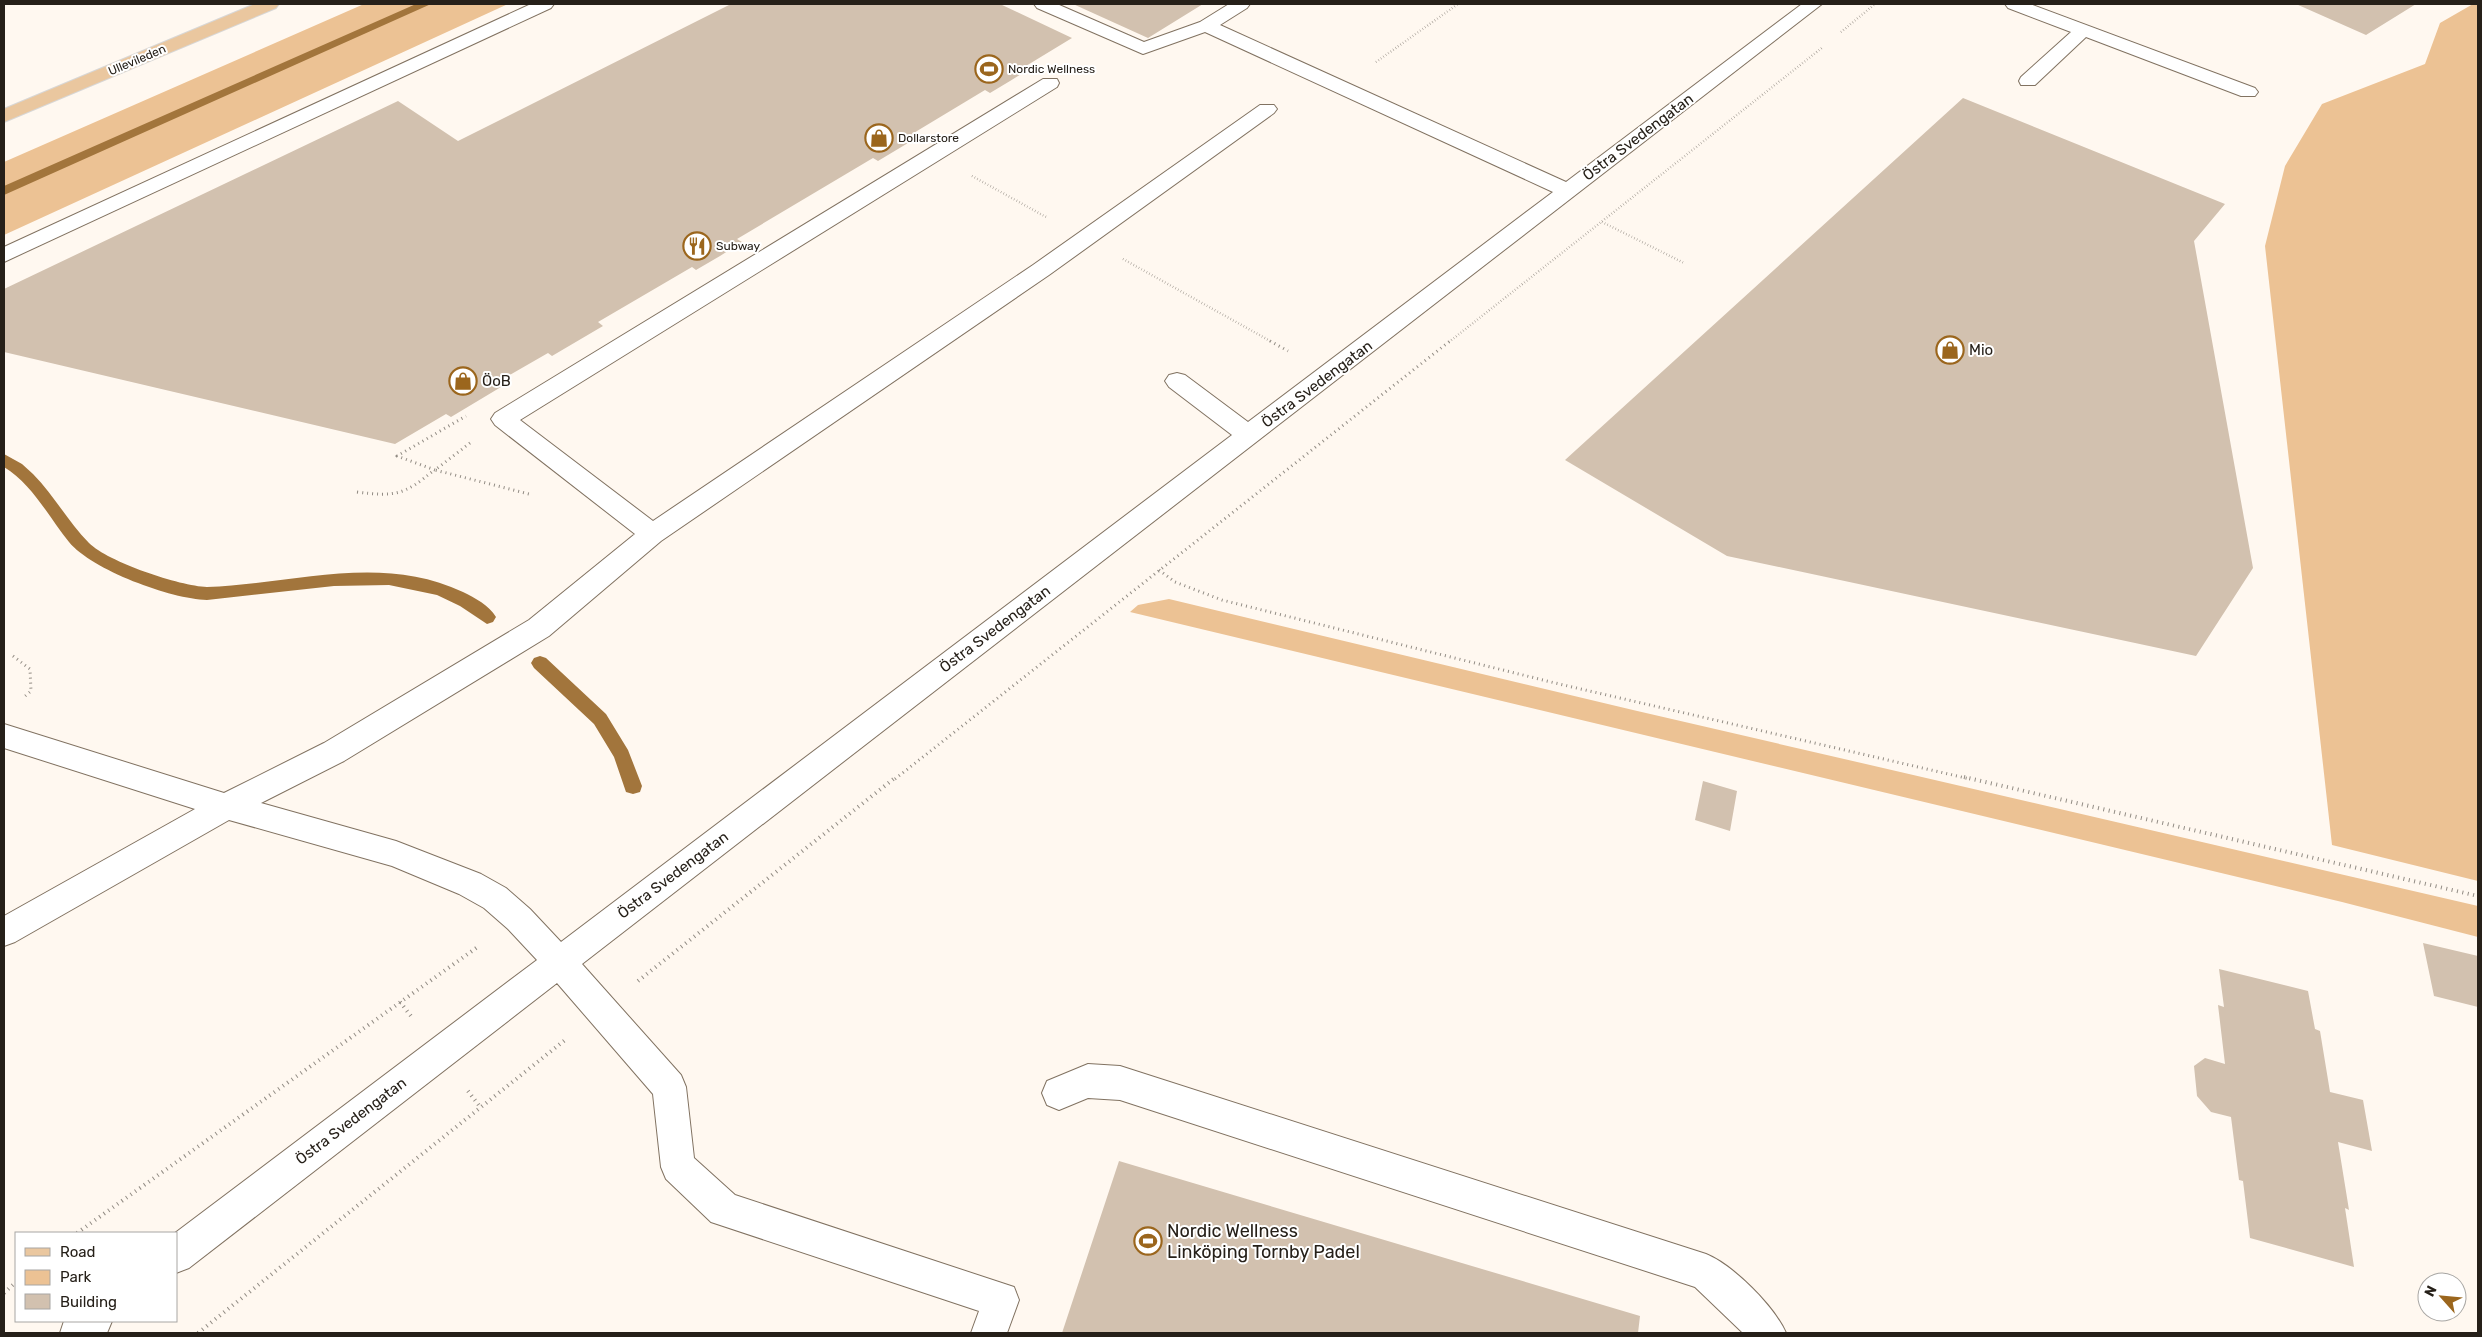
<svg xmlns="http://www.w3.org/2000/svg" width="2482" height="1337" font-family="Rubik,sans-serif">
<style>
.green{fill:#ecc294}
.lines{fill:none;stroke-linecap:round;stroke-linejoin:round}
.stream{fill:#a2753c;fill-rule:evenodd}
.building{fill:#d2c1af}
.minor-casing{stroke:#817261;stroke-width:2}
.major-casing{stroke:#d8d7d6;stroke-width:2}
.path-far2{stroke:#928c84;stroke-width:2.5;stroke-dasharray:0.5 2.5;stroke-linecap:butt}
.path-far1{stroke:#928c84;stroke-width:3;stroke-dasharray:1 4;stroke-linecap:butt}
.path{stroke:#928c84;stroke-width:4;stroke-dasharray:1 4.5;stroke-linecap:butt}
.minor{fill:#fff;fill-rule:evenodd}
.major{fill:#eac79f;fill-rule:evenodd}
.labels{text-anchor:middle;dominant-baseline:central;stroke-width:4;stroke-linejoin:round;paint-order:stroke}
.far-street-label{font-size:12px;fill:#262019;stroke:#fff}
.far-poi-label{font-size:12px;fill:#262019;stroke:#fff;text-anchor:start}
.street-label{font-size:15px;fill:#262019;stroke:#fff}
.poi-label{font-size:15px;fill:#262019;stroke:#fff;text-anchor:start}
.near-poi-label{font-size:18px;fill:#262019;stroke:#fff;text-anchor:start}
</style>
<rect width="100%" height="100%" fill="#fff8f0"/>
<path class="green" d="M364 4H508L4 235V162Z
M2473 4H2478V881L2332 845 2265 246 2285 166 2322 104 2425 64 2440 23Z
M1169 599 1633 710 2478 906V937L2342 902 1130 612 1138 605Z"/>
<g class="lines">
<path class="stream" d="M416 4H431L4 195V186Z
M4 454 22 464 33 474C54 495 68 522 89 543 108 562 180 586 207 587 294 584 380 553 463 592 475 598 489 605 496 617L493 622 487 624 460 606 437 595 389 585 334 586 207 600C171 599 92 570 69 542 48 516 33 485 4 467Z
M540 656 546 658 606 714 628 750 642 786 640 792 633 794 626 792 614 757 594 724 534 668 531 663 534 658Z"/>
</g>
<path class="building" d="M731 4H1000L1072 38 1021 69 1026 71 1010 81 990 93 985 90 912 134 918 137 878 161 873 158 737 239 742 242 720 256 696 270 692 267 598 322 603 326 552 356 548 353 501 380 506 384 451 417 446 414 395 444 4 352V289L398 101 458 141Z
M1073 4H1203L1148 38Z
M2296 4H2416L2366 35Z
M1963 98 2225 204 2194 241 2253 568 2196 656 1727 556 1565 460Z
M1703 781 1737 791 1730 831 1695 820Z
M2423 943 2478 956V1007L2434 996Z
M2219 969 2308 991 2315 1029 2320 1031 2330 1092 2363 1100 2372 1151 2338 1142 2349 1210 2345 1208 2354 1267 2250 1238 2243 1181 2239 1180 2231 1117 2211 1112 2197 1096 2194 1066 2205 1058 2225 1064 2218 1005 2224 1007Z
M1119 1161 1640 1316 1638 1333H1062Z"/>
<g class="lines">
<g class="minor-casing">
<path id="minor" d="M531 4H554L551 8 4 262V247Z
M1034 4H1057L1144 42 1200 22 1229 4H1250L1247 8 1220 25 1566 182 1802 4H1822L582 964 681 1075 686 1087 694 1158 735 1195 1014 1287 1019 1300 1007 1333H971L979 1311 711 1222 666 1179 661 1167 653 1094 557 983 189 1268 176 1273 175 1233 537 960 508 929 484 908 459 894 392 866 229 820 15 942 4 946V916L195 809 4 748V724L224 793 324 743 529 620 635 534 495 425 491 419 495 413 1043 79H1057L1059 83 1057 87 520 420 653 521 1033 265 1260 105H1274L1277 109 1274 113 1049 275 661 541 549 636 344 761 261 803 396 841 481 874 506 888 530 909 561 942 1232 435 1169 387 1165 381 1169 375 1177 373 1185 375 1248 422 1553 192 1205 32 1143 54 1037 8Z
M2005 4H2030L2255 88 2258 92 2255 96H2241L2086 37 2035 85H2021L2019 81 2021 77 2071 32 2008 8Z
M1088 1064 1120 1066 1706 1254C1733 1265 1774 1306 1786 1333H1743L1695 1287 1120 1100 1088 1098 1059 1110 1047 1105 1042 1093 1047 1081Z
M64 1321H112L107 1333H60Z"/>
</g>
<g class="major-casing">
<path id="major" d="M255 4H279L276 8 4 122V109Z"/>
</g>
<path class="path-far2" d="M1841 32 1875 4
M1376 62 1458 4
M972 176 1046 217
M1602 222 1684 263
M1123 259 1272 342
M1449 342 1823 47"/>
<path class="path-far1" d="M1270 341 1288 351
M470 443 435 470 529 494
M435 470 397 456 466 416
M357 492C394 497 405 495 434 470
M1159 570 1175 582 1222 600 1555 683 1970 779
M13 656 30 669 31 691 24 697
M895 779 1450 341"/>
<path class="path" d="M1964 777 2478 896
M638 981 896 777
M400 1002 411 1016
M468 1091 481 1108
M77 1233 479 946
M4 1293 16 1282
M198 1333 565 1040"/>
<use href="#minor" class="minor"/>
<use href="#major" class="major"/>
</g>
<defs>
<g id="stadium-ring" transform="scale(1.4375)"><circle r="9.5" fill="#fff" stroke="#9b661d" stroke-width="1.5"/><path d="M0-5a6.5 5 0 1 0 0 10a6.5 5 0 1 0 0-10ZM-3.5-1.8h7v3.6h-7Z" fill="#9b661d"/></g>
<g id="shop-ring" transform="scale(1.4375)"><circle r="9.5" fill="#fff" stroke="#9b661d" stroke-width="1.5"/><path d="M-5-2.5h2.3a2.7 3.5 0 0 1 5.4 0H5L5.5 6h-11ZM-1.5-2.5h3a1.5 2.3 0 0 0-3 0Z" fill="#9b661d"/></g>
<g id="restaurant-ring" transform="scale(1.4375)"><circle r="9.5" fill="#fff" stroke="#9b661d" stroke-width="1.5"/><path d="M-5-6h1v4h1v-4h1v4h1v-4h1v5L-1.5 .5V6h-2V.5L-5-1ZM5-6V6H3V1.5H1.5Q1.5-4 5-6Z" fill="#9b661d"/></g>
</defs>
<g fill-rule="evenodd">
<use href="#stadium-ring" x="989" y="69"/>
<use href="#shop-ring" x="879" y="138"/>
<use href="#restaurant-ring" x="697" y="246"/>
<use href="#shop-ring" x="1950" y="350"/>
<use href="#shop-ring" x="463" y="381"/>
<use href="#stadium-ring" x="1148" y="1241"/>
</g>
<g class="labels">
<g class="far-street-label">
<text transform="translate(137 60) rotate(-23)">Ullevileden</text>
</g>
<g class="far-poi-label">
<text x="1008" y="69">Nordic Wellness</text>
<text x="898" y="138">Dollarstore</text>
<text x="716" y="246">Subway</text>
</g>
<g class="street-label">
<text transform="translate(1638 137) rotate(-37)">Östra Svedengatan</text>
<text transform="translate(1317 384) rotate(-37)">Östra Svedengatan</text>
<text transform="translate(995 629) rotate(-37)">Östra Svedengatan</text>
<text transform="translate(673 875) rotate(-37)">Östra Svedengatan</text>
<text transform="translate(351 1121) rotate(-37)">Östra Svedengatan</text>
</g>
<g class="poi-label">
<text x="1969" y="350">Mio</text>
<text x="482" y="381">ÖoB</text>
</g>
<g class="near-poi-label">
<text x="1167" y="1231">Nordic Wellness<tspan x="1167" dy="21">Linköping Tornby Padel</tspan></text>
</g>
</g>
<rect width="2482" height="1337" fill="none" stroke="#262019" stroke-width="10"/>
<rect x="15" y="1232" width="162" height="90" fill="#ffffff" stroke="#a8a6a3"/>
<rect x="25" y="1248" width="25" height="8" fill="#eac79f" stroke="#a8a6a3"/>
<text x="60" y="1257" font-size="15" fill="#262019">Road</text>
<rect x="25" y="1270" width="25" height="15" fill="#ecc294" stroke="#a8a6a3"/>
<text x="60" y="1282" font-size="15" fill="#262019">Park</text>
<rect x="25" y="1294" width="25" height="15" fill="#d2c1af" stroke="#a8a6a3"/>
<text x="60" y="1307" font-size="15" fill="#262019">Building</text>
<g transform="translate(2442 1297) rotate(297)"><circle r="24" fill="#ffffff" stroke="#a8a6a3"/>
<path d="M0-4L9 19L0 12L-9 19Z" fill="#9b661d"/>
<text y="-8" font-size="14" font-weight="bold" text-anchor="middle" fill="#262019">N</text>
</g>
</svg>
